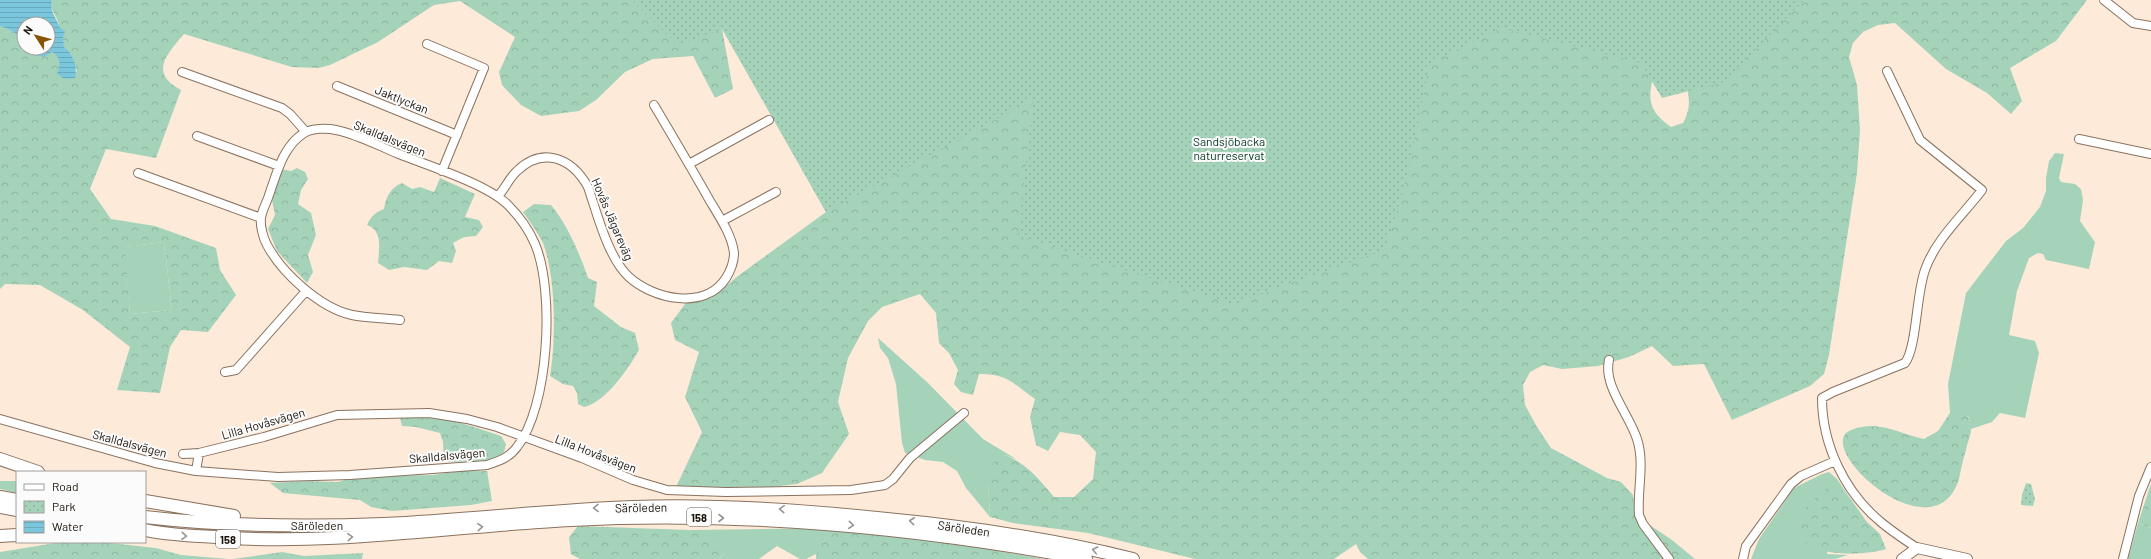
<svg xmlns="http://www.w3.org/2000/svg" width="2151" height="559" font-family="Barlow,sans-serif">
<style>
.grass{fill:#a5d3ba}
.forest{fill:url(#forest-crowns);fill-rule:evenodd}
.park{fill:url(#park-dots)}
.water{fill:url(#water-rules);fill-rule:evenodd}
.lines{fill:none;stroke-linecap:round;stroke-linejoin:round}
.minor-casing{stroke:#89725f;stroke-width:10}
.tertiary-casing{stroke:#89725f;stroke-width:12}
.primary-casing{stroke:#89725f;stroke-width:14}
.minor{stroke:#fff;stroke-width:8}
.tertiary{stroke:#fff;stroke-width:10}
.primary{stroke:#fff;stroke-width:12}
.oneway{stroke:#989591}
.labels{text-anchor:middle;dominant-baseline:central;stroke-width:4;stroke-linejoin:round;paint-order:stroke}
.shield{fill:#fbfbfb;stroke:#5e5953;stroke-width:1}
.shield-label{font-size:11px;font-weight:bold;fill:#1b130b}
.street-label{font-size:12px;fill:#1b130b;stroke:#fbfbfb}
.park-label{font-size:12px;fill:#00351f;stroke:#fbfbfb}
</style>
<defs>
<pattern id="forest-crowns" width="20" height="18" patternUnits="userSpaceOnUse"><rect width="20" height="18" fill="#a5d3ba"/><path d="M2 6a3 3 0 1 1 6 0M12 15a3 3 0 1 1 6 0" fill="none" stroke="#8db49f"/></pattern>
<pattern id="park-dots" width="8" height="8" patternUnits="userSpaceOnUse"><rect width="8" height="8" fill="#a5d3ba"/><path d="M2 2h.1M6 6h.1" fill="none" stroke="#8db49f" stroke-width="1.8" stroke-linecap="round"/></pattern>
<pattern id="water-rules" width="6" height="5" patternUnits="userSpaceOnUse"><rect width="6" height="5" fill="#7ac6dd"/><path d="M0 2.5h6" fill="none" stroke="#69a9bc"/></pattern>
</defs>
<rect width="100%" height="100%" fill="#feead9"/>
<path class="grass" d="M2055 153 2064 154 2059 178 2061 182 2075 184 2081 189 2083 200 2080 221 2095 242 2089 269 2046 260 2043 254 2038 253 2029 258 2017 291 2009 335 2035 341 2039 353 2025 418 2000 413 1992 422 1971 429 1969 417 1950 413 1948 384 1966 293 2006 241 2023 228 2040 207 2046 191V178L2049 161Z
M164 242 172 310 130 314 124 247Z
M878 338 928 383 983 439 1016 459 1005 455 988 484 990 517 966 488 957 471 943 462 925 460 905 453 902 443 896 384 888 358 880 348Z
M1829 472 1837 479 1850 498 1840 488 1827 554 1848 555 1835 559H1751L1759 539 1794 488 1822 474Z
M0 481H17V493L0 489Z
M2138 523 2151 528V559H2128Z
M839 528 825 539 816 554 806 559H800L777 546 759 559H719L724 554 689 530Z
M1004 552 1044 559H1008Z"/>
<path class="forest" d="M52 0H2087L2056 41 2010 68 2022 101 2011 114 1987 93 1946 69 1895 23 1878 25 1863 32 1853 43 1849 57 1857 85 1860 130 1857 173 1829 355 1824 374 1810 386 1732 420 1704 364 1673 366 1652 346 1629 357 1598 366 1562 369 1543 365 1530 372 1523 385 1525 405 1537 427 1551 448 1607 478 1621 482 1633 495 1636 516 1672 540 1695 559H1368L1360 552 1356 544 1334 559H1195L1088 533 1013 523 990 517 988 484 992 464 1005 455C1026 463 1039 479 1054 497H1074L1093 479 1096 452 1080 435 1060 432 1048 451 1036 445 1030 417 1035 399C1013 384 1009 374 979 374L973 395 961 392 954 384 958 370 949 353 939 343 936 313 920 294 882 307 868 321 848 358 838 402 849 434 822 473 797 484 772 487H676L702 432 685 397 699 352 675 340 671 323 688 300 711 298 738 276 826 212 722 29 733 89 715 98 693 56 653 59 625 72 596 100 579 111 541 116 521 105 502 85 499 72 515 37 460 1 434 5 378 42 330 65 319 68 292 67 184 34C166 55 149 73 181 90L156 158 106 149 90 189 111 219 155 226 216 248 220 270 236 295 208 332 181 330 170 347 160 393 117 390 130 347 83 310 40 285 5 284 0 289V26C12 31 22 33 20 48L48 53 52 52 58 55 65 79 72 77 77 71C73 61 73 54 64 47L58 21 50 6ZM1652 82 1687 87C1690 102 1690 110 1683 123L1671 127C1653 114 1647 104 1652 82ZM164 242 172 310 130 314 125 247Z
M297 168 305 172 308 179 301 190 298 204 311 213 316 235 308 255 313 272 307 283 277 251 268 229 275 215 272 200 281 169 291 171Z
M440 178 475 194 465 217 479 220 483 227 476 236 464 237 453 243 456 251 452 263 439 261 427 270 404 267 389 270 378 263C379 248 383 231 367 225 371 216 376 212 384 209 386 197 390 188 402 183L412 189 420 187 434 192Z
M534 204 551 205C567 224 580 254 588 278L597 282 594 306 621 327 635 333 639 350C628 369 606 402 584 407L578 404 577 393 573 386 563 384 550 376C556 341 556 277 543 243 538 233 530 222 523 212Z
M1961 412 1969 418C1969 421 1972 426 1971 429 1971 436 1967 443 1966 450 1963 459 1961 469 1959 479 1934 559 1810 446 1851 430 1878 419 1899 434 1924 439L1938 431 1950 413Z
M420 416 451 420 471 426 501 436 506 444C505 447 505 451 503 453 496 463 457 461 444 462L443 442 440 433 416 427 402 426 400 418Z
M460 471H487L492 501 471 505 392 511 371 507 360 500 283 493 270 483 306 481 338 482 348 479 378 476 433 475Z
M2151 484V528L2138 523Z
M1827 488H1840L1850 498 1867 522 1880 534 1886 549C1862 557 1785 559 1800 518 1804 506 1818 496 1827 488Z
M578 526 689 530 714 540 724 554 719 559H580L571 554 569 537Z
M839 528 993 546 1004 552 1008 559H816C815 546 829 535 839 528Z
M62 542H101L156 548 181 555 229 559H0V552Z
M282 552 304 556 363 553 362 559H233Z"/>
<path class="park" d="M632 0H1804L1724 82 1662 98 1641 63 1501 28 1430 63 1404 188 1385 250 1232 304 1018 236 1033 99 826 212 722 28 679 46Z
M2026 483 2031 484 2035 499 2033 506 2021 505 2022 495Z"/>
<path class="water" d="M0 0H52C48 10 57 18 60 28L65 31 63 38 64 47C73 54 78 66 75 78L65 79 57 74C61 65 61 57 52 52L44 57 29 54 20 48C22 33 12 31 0 26ZM24 24H48V48H24Z"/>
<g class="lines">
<g class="minor-casing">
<path id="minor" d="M2104 0 2133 23 2151 26
M427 44 484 68 442 171
M1887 71 1920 140 1982 190C1963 215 1935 240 1925 270 1916 294 1917 347 1905 363L1833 392 1822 398C1822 445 1845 493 1882 523 1893 532 1905 540 1917 548
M182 72 282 108 290 114 306 132
M337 86 457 135
M197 136 279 166
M2079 139 2151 154
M689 164 769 120
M138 173 261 218
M498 196C505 189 509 178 517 171 543 146 572 158 588 187 597 213 608 258 629 277 653 299 705 311 726 278 731 270 734 263 734 253 732 235 719 216 710 201 692 169 673 137 654 105
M722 221 776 192
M1609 360C1603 386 1629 414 1637 439 1645 463 1637 490 1639 515L1643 524 1669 559
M225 372 236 370 306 291
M0 419 155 463 196 471 278 477 350 475 487 465C499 461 509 458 517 447 549 407 555 291 535 244 529 230 519 216 508 205 487 184 429 166 399 154 379 146 357 134 336 130 327 128 312 128 304 133 283 146 277 173 269 195 267 202 262 210 261 218 260 225 263 238 267 245 282 273 320 308 352 315 367 318 384 318 400 320
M183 454 199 453 264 437 337 415 429 413 467 419 497 427 582 458 633 480 667 490 726 492 851 490 885 485 893 479 910 458 964 413
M196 471 199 453
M1743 559 1746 546 1791 484 1801 476 1835 461
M2123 559 2139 496 2151 467"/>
</g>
<g class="tertiary-casing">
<path id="tertiary" d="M1902 559 1917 548 1967 559"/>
</g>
<g class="primary-casing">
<path id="primary" d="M0 459 38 472
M0 497 17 500
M145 501 234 516
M0 507 17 510
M145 517C222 526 307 527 384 524 467 520 550 510 633 507 718 504 803 510 887 519 970 527 1052 539 1133 559
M145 530C169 535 192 536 216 537 334 546 452 526 571 520 745 511 914 527 1086 559
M0 536 17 535"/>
</g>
<use href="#minor" class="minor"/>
<use href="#tertiary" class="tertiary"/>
<use href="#primary" class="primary"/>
</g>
<defs><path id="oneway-chevron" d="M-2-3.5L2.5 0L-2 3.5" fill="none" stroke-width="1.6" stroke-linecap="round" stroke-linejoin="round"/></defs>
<g class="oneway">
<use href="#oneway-chevron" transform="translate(596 508) rotate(178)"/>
<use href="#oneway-chevron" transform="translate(782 509) rotate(-176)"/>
<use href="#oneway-chevron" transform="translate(721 518)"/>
<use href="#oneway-chevron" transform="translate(912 521) rotate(-174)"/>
<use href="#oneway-chevron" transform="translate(851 525) rotate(5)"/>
<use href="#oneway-chevron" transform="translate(480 527) rotate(-5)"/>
<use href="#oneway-chevron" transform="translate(184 536) rotate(3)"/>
<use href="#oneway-chevron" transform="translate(350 537) rotate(-3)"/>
<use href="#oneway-chevron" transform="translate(1095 550) rotate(-168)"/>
</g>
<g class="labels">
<g class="shield">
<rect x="687" y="508" width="24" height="18" rx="3"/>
<rect x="216" y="530" width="24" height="18" rx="3"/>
</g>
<g class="shield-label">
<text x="699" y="517">158</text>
<text x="228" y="539">158</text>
</g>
<g class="street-label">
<text transform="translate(402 99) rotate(22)">Jaktlyckan</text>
<text transform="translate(390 138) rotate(22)">Skalldalsvägen</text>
<text transform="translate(613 219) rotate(67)">Hovås Jägareväg</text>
<text transform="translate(263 423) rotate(-16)">Lilla Hovåsvägen</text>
<text transform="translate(130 443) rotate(15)">Skalldalsvägen</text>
<text transform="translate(596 453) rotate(21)">Lilla Hovåsvägen</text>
<text transform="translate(447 455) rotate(-5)">Skalldalsvägen</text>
<text transform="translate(641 507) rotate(-1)">Säröleden</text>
<text x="317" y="525">Säröleden</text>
<text transform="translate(964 528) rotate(8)">Säröleden</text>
</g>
<g class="park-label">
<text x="1229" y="141">Sandsjöbacka<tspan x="1229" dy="14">naturreservat</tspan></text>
</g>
</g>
<rect x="16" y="471" width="130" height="72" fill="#fbfbfb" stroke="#a19e9b"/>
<rect x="24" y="484" width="20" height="6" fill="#ffffff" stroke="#a19e9b"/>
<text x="52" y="491" font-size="12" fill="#1b130b">Road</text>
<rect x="24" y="501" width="20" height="12" fill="url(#park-dots)" stroke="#a19e9b"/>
<text x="52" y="511" font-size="12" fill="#1b130b">Park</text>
<rect x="24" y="521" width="20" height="12" fill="url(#water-rules)" stroke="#a19e9b"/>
<text x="52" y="531" font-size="12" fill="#1b130b">Water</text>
<g transform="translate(36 36) rotate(306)"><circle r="19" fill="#fbfbfb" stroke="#a19e9b"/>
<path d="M0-3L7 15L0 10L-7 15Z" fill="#885300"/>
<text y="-6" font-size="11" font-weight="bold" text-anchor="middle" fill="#1b130b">N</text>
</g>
</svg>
